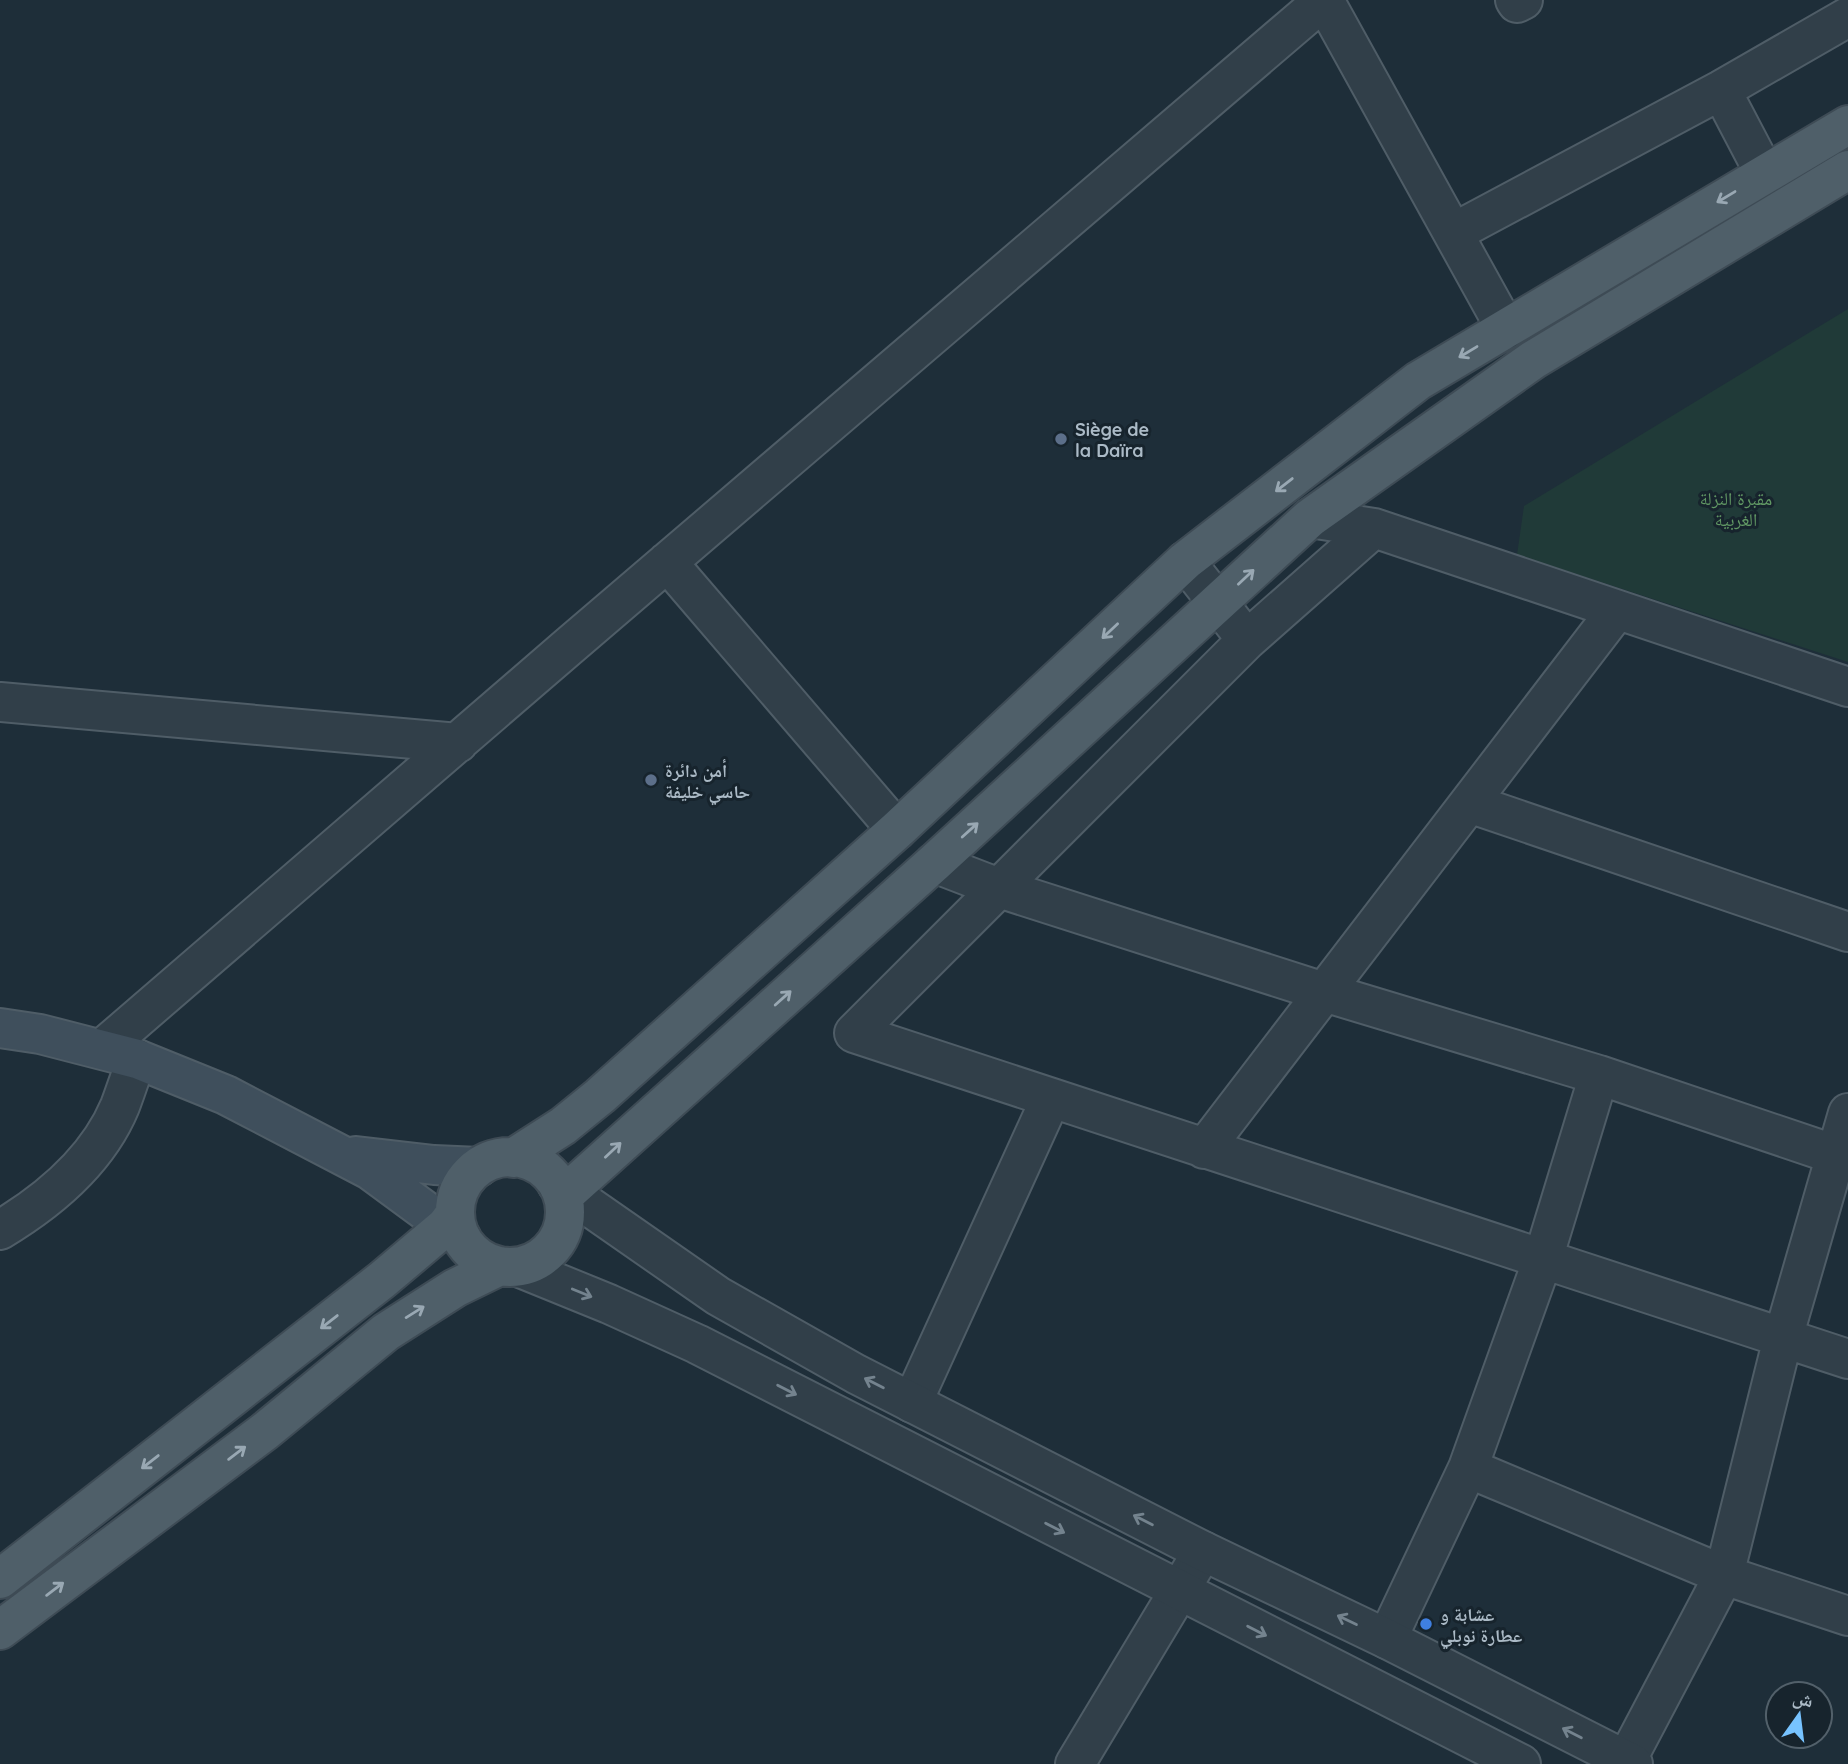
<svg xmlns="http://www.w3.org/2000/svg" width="1848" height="1764" font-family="Quicksand,'Noto Naskh Arabic',sans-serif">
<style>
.green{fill:#203a38}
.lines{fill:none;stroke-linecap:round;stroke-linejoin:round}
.minor-casing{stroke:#4f5d67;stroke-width:42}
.tertiary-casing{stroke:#4f5d67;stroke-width:42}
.secondary-casing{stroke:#4f5d67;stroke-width:42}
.primary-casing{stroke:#3e4b55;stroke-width:42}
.minor{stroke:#313f49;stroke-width:38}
.tertiary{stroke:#313f49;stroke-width:38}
.secondary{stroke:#3f4f5c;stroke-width:38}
.primary{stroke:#4f5f69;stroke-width:38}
.oneway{stroke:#99a8b3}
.oneway2{stroke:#74838e}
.service-dot{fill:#5c6f8a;stroke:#17242d;stroke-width:2.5}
.shop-dot{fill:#3f7fe0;stroke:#17242d;stroke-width:2.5}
.labels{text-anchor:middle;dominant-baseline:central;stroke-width:6;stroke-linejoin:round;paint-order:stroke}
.poi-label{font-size:18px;font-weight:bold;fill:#abbac6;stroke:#17242d;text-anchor:start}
.park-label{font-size:18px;fill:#619864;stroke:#17242d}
</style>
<rect width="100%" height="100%" fill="#1e2e39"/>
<path class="green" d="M1848 309V662L1517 555 1524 506Z"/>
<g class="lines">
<g class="minor-casing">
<path id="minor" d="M1324 0 1506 329
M1515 0 1517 3 1523 0
M1721 90 1765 174
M1453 233 1721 90 1848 17
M1310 518 1374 528 1848 687
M1374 528 1247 640 854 1033 1848 1359
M1185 561 1247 640
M667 562 897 830
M0 702 458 743
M1469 803 1848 932
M934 863 999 888 1324 992 1599 1075 1848 1159
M102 1049 568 647 1324 0
M1204 1149 1617 610
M912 1403 1051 1098
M1468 1468 1724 1575 1848 1616
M1387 1639 1468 1468 1543 1259 1599 1075
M1626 1761 1724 1575 1783 1338 1848 1113
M1075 1764 1203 1551"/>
</g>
<g class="tertiary-casing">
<path id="tertiary" d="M557 1184 718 1296 856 1374 1203 1551 1387 1639 1633 1764
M0 1230C50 1200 97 1161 120 1106 126 1090 131 1074 137 1059
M518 1267 609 1304 697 1344 1521 1764"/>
</g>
<g class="secondary-casing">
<path id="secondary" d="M0 1028 40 1034 137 1059 226 1095 370 1170 461 1237
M356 1156 434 1165 479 1167"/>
</g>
<g class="primary-casing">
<path id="primary" d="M455 1212a55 55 0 1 1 110 0a55 55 0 1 1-110 0Z
M513 1158 563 1126 600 1096 897 830 1185 561 1418 381 1848 125
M563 1196 934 863 1310 518 1533 360 1848 170
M0 1579 382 1280 446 1226 455 1214
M0 1630 264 1432 386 1332 455 1288 500 1266"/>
</g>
<use href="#minor" class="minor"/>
<use href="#tertiary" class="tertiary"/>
<use href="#secondary" class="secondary"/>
<use href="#primary" class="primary"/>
</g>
<defs><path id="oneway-shaft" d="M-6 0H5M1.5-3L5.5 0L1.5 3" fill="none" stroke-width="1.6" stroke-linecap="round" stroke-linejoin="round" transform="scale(1.75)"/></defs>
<g class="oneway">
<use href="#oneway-shaft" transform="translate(1726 197) rotate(149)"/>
<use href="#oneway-shaft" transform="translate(1468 352) rotate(149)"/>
<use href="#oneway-shaft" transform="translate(1284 485) rotate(142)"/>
<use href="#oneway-shaft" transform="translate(1246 577) rotate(-43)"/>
<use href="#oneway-shaft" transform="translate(1110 631) rotate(137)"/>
<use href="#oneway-shaft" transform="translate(970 830) rotate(-42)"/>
<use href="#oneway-shaft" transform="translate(783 998) rotate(-42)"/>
<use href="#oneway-shaft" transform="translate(613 1150) rotate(-43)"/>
<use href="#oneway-shaft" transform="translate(415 1312) rotate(-32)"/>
<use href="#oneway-shaft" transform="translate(329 1322) rotate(142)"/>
<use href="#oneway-shaft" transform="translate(237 1453) rotate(-37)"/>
<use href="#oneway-shaft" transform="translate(150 1462) rotate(142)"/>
<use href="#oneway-shaft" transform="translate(55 1589) rotate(-37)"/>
</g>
<g class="oneway2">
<use href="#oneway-shaft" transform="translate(582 1293) rotate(22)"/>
<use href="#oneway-shaft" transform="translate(874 1383) rotate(-153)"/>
<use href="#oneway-shaft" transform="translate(787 1390) rotate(27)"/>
<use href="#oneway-shaft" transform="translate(1143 1520) rotate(-153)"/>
<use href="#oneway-shaft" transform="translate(1055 1528) rotate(27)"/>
<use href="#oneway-shaft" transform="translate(1347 1620) rotate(-154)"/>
<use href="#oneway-shaft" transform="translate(1257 1631) rotate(27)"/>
<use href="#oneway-shaft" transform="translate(1572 1733) rotate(-153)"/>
</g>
<g class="service-dot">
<circle cx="1061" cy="439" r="7"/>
<circle cx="651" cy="780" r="7"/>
</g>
<circle class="shop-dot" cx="1426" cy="1624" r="7"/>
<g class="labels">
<g class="poi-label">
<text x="1075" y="429">Siège de<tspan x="1075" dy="21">la Daïra</tspan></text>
<text x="665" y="770">أمن دائرة<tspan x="665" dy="21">حاسي خليفة</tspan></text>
<text x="1440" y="1614">عشابة و<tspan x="1440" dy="21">عطارة نوبلي</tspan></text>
</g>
<g class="park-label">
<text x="1736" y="498">مقبرة النزلة<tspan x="1736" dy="21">الغربية</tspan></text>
</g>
</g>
<g transform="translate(1799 1715) rotate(14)"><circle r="33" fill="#17242d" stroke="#52606a" stroke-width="2"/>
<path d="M0-5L12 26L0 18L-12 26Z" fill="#77c3ff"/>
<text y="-10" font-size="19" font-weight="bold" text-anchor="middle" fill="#abbac6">ش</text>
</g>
</svg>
